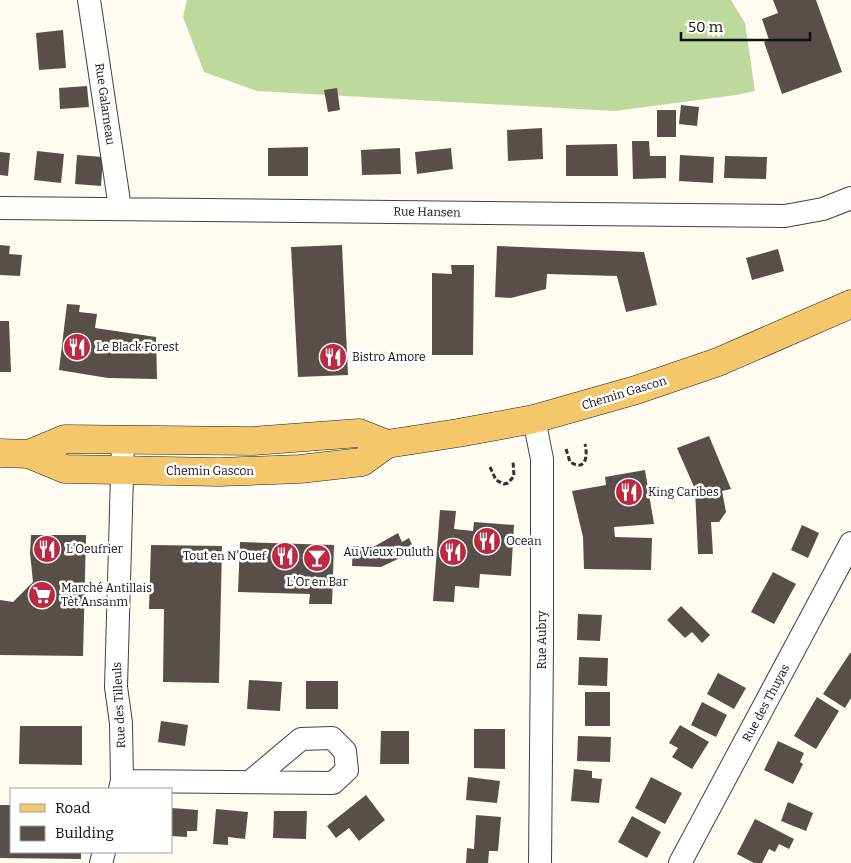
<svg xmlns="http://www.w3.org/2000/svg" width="851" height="863" font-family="Bitter,serif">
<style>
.forest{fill:#bdd99b}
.building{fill:#584f4b}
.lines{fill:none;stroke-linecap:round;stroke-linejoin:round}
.minor-casing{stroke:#424242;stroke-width:24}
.major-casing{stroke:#202020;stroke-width:29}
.path{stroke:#313131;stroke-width:3;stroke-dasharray:5 2.5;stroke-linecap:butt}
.minor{stroke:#fff;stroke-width:22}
.major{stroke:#f5c76b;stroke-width:28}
.labels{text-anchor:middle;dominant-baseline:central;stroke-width:5;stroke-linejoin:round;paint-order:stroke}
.street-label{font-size:12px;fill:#0f0f0f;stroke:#fff}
.poi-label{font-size:12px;fill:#0f0f0f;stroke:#fff;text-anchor:start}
</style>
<rect width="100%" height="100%" fill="#fffbf1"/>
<path class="forest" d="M187 0H731L745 23 755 91 736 95 615 111 257 91 204 72 183 17Z"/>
<path class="building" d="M773 0H816L842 72 782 94 764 42 769 40 762 19 778 13Z
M63 30 66 68 39 70 36 33Z
M87 86 89 107 60 109 59 88Z
M337 88 340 110 328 112 324 90Z
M681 105 699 107 697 126 679 124Z
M657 110H676V137H657Z
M542 128 543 159 508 161 507 130Z
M632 141H649L650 156H666V178L633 179Z
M617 144 618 176H566V145Z
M308 147V176H268V148Z
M400 148 401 174 362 175 361 150Z
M451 148 453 169 417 174 415 152Z
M37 151 64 154 61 183 34 180Z
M0 152 10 153 8 176 0 175Z
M77 155 103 157 101 186 75 184Z
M680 155 714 157 713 183 679 181Z
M725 156 767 157 766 179 724 178Z
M0 245 10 246 9 254 22 255 20 276 0 275Z
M342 245 348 375 298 377 291 247Z
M497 246 644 252 657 305 626 312 617 276 547 274 546 289 511 298 495 297Z
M778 249 784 271 752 280 746 258Z
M451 265H474L473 355H432V273L452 274Z
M67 304 80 305 79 312 97 314 95 328 156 337 157 379 108 378 59 370Z
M0 321H9L11 372H0Z
M709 436 731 489 722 491 726 512 719 522H711L713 554H698L695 489 677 448Z
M645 470 654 524 614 527 615 537 652 538 651 570 584 569 583 537 572 491 606 485 605 477Z
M440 510 456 511 454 529 473 531 474 522 514 525 511 576 480 574 479 588 455 586 454 602 433 601Z
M802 525 819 533 808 558 791 550Z
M398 533 402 542 409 538 415 551 381 567 352 566 353 546H375Z
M31 535H86L83 656 0 655V600L13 602 33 582 30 553Z
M240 542 334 545 332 604H309L310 594 238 592Z
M151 545 222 546 219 683 163 682 164 609H149Z
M773 572 796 584 774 624 751 612Z
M681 606 710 635 702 643 692 632 685 638 667 620Z
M578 614 602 615 600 641 577 640Z
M850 653H851V698L845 708 823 694Z
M579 657 608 658 607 686 578 685Z
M718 673 746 688 734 709 707 694Z
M249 680 282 682 280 711 247 709Z
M306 681H338V709H306Z
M585 692H610V726H585Z
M817 697 839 711 816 749 794 736Z
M702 702 727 715 716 737 691 725Z
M161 721 188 725 185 746 158 742Z
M680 725 709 742 692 769 672 757 678 748 669 743Z
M20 726H82V765L19 764Z
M474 729H505V769L474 768Z
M381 731H409V764H380Z
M578 736 611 737 610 762 577 761Z
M778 741 804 753 800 762 803 764 793 784 764 770Z
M574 769 592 771V778L602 779 599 803 571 801Z
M468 777 500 781 497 803 466 800Z
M651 777 682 793 665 824 635 808Z
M366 795 385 820 359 841 349 828 336 838 327 826Z
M788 802 813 813 806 831 781 821Z
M0 805H11V852H81V859L0 858Z
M171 808 198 810 197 831H187V837L171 836Z
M216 809 248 812 245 839 228 837V845L213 844Z
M274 811H307L306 839 273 838Z
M476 815 501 817 498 851H489L488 863H466L467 848 474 849Z
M632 816 661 832 647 858 618 842Z
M755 819 794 839 789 849 779 844 775 852 769 849 762 863H754L737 854Z"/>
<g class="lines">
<g class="minor-casing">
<path id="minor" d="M89 0 120 208
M0 208 785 216 823 209 851 198
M534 419 542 459V645L540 863
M122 781 333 783 347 770 345 751 332 738 301 739 251 781
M120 789 122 781 121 723 116 687 123 440
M101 863 104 852
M680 863 851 543"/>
</g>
<g class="major-casing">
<path id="major" d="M0 453 29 454 65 469 219 472 300 469 362 462 387 444
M29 454 65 439 252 441 359 433 387 444 458 433 534 419 636 390 718 362 851 304"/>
</g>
<path class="path" d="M566 449 570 462C586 472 588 456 585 444
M490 467 496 480 504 484 508 483 514 476 513 461"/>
<use href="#minor" class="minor"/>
<use href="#major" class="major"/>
</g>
<defs>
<g id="restaurant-disc" transform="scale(1.4375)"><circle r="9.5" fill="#bd293e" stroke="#fff"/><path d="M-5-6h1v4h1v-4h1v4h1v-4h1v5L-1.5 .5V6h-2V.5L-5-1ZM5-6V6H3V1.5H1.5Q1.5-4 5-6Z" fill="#fff"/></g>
<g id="bar-disc" transform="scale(1.4375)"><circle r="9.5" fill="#bd293e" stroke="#fff"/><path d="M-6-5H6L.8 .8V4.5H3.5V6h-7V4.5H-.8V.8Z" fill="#fff"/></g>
<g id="supermarket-disc" transform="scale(1.4375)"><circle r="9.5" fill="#bd293e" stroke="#fff"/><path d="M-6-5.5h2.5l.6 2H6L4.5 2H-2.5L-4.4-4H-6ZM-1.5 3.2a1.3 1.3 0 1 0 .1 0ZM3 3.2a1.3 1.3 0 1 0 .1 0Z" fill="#fff"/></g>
</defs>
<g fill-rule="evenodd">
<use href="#restaurant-disc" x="77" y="347"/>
<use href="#restaurant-disc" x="333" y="357"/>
<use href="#restaurant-disc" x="629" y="492"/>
<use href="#restaurant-disc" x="487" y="541"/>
<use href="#restaurant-disc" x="47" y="549"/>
<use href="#restaurant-disc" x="453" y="552"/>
<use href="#restaurant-disc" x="285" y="556"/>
<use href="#bar-disc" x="317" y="558"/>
<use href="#supermarket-disc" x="42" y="595"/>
</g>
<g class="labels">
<g class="street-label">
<text transform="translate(105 104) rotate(82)">Rue Galarneau</text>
<text transform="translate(427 212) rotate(1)">Rue Hansen</text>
<text transform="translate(624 393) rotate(-17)">Chemin Gascon</text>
<text x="210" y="471">Chemin Gascon</text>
<text transform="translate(542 640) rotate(-90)">Rue Aubry</text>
<text transform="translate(766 703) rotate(-62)">Rue des Thuyas</text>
<text transform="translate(119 705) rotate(-93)">Rue des Tilleuls</text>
</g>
<g class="poi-label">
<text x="96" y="347">Le Black Forest</text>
<text x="352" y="357">Bistro Amore</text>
<text x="648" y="492">King Caribes</text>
<text x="506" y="541">Ocean</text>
<text x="66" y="549">L'Oeufrier</text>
<text x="434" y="552" text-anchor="end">Au Vieux Duluth</text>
<text x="266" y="556" text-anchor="end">Tout en N'Ouef</text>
<text x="317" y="582" text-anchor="middle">L'Or en Bar</text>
<text x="61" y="588">Marché Antillais<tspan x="61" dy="14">Tèt Ansanm</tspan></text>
</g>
</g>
<rect x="10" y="788" width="162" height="65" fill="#ffffff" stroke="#9f9f9f"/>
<rect x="20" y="804" width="25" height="8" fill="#f5c76b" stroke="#9f9f9f"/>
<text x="55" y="813" font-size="15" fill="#0f0f0f">Road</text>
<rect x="20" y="826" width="25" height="15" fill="#584f4b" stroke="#9f9f9f"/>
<text x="55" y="838" font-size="15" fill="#0f0f0f">Building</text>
<path d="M681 32v8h129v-8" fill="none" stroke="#0f0f0f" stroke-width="2.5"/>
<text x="688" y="32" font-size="15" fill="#0f0f0f" stroke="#ffffff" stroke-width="4" paint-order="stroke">50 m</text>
</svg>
